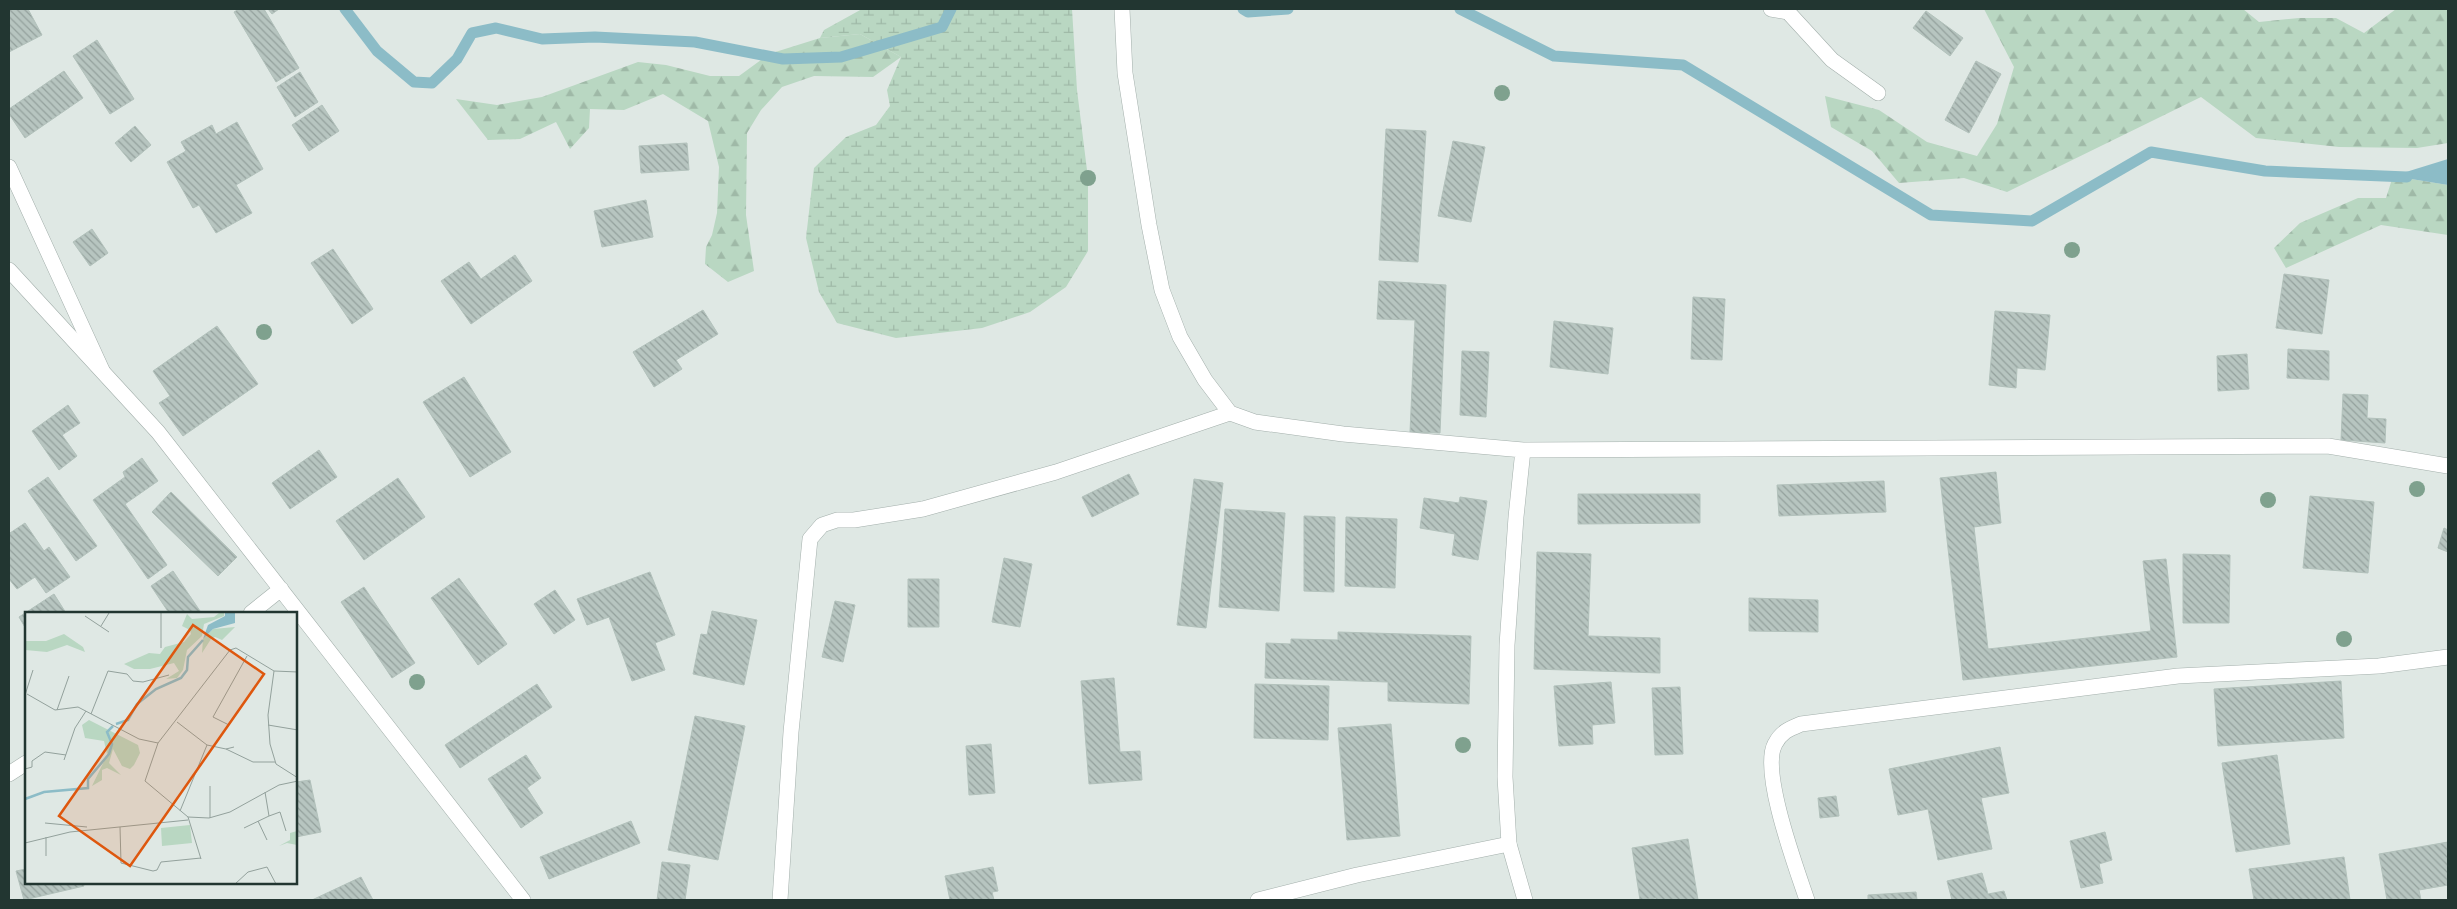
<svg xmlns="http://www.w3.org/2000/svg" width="2457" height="909" font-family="'Alegreya Sans',sans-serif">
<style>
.forest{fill:url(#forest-firs)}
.wetland{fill:url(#wetland-marsh)}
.water{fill:#8cbcc7}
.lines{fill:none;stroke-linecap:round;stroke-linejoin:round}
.stream{stroke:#8cbcc7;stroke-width:11}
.building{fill:url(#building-back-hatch);stroke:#b2c1bb}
.lane-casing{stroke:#a3afab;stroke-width:16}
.street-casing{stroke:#a3afab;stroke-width:16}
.lane{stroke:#fff;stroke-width:15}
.street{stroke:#fff;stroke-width:15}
.tree{fill:#7fa18e}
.inset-river{fill:none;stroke:#8cbcc7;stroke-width:2.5}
.inset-road{fill:none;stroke:#93a19c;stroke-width:1}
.view{fill:#de570e;fill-opacity:0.15;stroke:#de570e;stroke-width:2.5}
.inset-edge{fill:none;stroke:#223631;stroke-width:2.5}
</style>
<defs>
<pattern id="forest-firs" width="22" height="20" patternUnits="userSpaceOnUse" patternTransform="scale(1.25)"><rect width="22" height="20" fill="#b9d7c2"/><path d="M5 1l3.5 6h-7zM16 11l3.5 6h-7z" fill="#9fb9a7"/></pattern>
<pattern id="wetland-marsh" width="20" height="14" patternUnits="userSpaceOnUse" patternTransform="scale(1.25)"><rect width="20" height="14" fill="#b9d7c2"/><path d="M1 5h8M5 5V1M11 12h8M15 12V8" fill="none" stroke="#9fb9a7"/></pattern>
<pattern id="building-back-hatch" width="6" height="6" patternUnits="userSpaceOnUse" patternTransform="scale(1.25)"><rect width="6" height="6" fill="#b7c5c0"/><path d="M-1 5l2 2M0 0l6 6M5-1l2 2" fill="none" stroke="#94a19d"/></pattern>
</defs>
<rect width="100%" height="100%" fill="#dfe8e4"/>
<path class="forest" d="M1984 9H2243L2259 22 2299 18H2336L2364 33 2396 9H2448V143L2417 148 2339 147 2256 138 2201 97 2007 192 1964 178 1899 183 1872 151 1831 127 1825 96 1879 110 1927 142 1977 156 1997 124 2014 67Z
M860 34 901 57 873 77 814 76 782 87 761 110 747 133 746 215 754 271 728 282 705 264 706 247 712 235 717 213 719 167 708 121 663 94 624 110 590 109 589 128 570 149 556 122 520 139 488 140 456 99 497 105 542 97 638 62 666 65 710 76H739L769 54 820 38Z
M2393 176 2448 185V235L2381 225 2286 268 2274 248 2300 223 2358 198H2386Z"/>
<path class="wetland" d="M862 9H1072L1077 90 1088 178V251L1066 287 1030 312 982 328 896 338 837 323 819 292 806 238 814 168 846 137 876 125 890 106 887 90 901 57 860 34 820 38 824 30Z"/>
<path class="water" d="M2448 159V185L2393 176Z"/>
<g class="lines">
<path class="stream" d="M345 9 377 51 414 82 432 83 457 59 472 33 496 28 542 39 595 37 695 42 783 59 841 57 942 27 951 9
M1243 9 1248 12 1288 9
M1460 9 1554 56 1683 65 1931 215 2032 221 2151 152 2265 171 2407 177"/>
</g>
<path class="building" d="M9 9H28L42 35 9 52Z
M239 9H264L299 68 276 82 234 12Z
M268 9H279L272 14Z
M1926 11 1963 38 1950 56 1913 28Z
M97 40 134 99 110 114 73 56Z
M1976 61 2001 74 1969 133 1945 120Z
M64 71 83 98 25 138 9 114V109Z
M300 72 318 102 295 117 277 87Z
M322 105 339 131 309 151 292 125Z
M237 122 263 169 236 185 252 213 216 233 199 205 193 208 167 162 186 151 181 142 212 125 216 134Z
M135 126 151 145 131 162 115 143Z
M1386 129 1426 131 1418 262 1379 260Z
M1453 141 1485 147 1471 222 1438 216Z
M687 143 689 170 641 173 639 146Z
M646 200 653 237 602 247 594 211Z
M92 229 108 253 90 266 73 242Z
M333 249 373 309 352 324 311 263Z
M515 255 532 281 471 324 441 281 469 262 481 279Z
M2284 274 2329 280 2322 334 2276 328Z
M1379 281 1446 285 1440 433 1410 432 1415 320 1377 319Z
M1693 297 1725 299 1722 360 1691 359Z
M703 310 718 334 676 360 682 369 654 387 633 352Z
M1995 311 2050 315 2045 370 2017 368 2016 388 1989 385Z
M1554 321 1613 328 1608 374 1550 367Z
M217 326 258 384 183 436 159 403 170 396 153 371Z
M2288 349 2329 351V380L2287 378Z
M1462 351 1489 352 1486 417 1460 415Z
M2247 354 2249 389 2218 391 2217 356Z
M464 377 511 452 470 477 423 402Z
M2343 394 2368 395 2367 418 2386 419 2385 443 2341 440Z
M68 405 80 423 62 435 77 456 59 470 32 431Z
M319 450 337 477 290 509 272 483Z
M142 458 158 481 125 504 167 565 148 579 93 500 125 477 123 472Z
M1996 472 2001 523 1974 527 1988 649 2151 631 2143 561 2166 559 2177 657 1963 680 1940 478Z
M1129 474 1139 494 1092 517 1082 497Z
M48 477 97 546 76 561 28 491Z
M398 478 425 517 364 560 336 521Z
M1194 479 1223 483 1206 628 1177 625Z
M1884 481 1886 512 1779 516 1777 485Z
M171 492 237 557 218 576 152 512Z
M1578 494H1700V523L1578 524Z
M2310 496 2374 502 2368 573 2303 568Z
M1460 497 1487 501 1478 560 1452 555 1455 534 1420 528 1424 498 1459 503Z
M1225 509 1285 513 1279 611 1219 607Z
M1304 516 1335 517 1334 592 1304 591Z
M1346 517 1397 519 1395 588 1345 586Z
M25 523 44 551 49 547 70 577 46 593 35 577 17 589 9 579V530L10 533Z
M2444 528 2448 530V552L2438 548Z
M1537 552 1591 554 1588 636 1660 638V673L1534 669Z
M2183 554 2230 555 2229 623H2183Z
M1004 558 1032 564 1020 627 992 622Z
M173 571 200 611 198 613H169L151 586Z
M650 572 675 635 655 643 665 670 632 681 609 617 587 625 577 599Z
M459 578 507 644 478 665 431 598Z
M908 579H939V627H908Z
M364 587 415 663 392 678 341 602Z
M555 590 575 620 554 634 534 604Z
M54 594 66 613H26V629L19 617Z
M1749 598 1818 600V632L1749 631Z
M835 601 855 605 843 662 822 657Z
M712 611 757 620 744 685 693 674 701 634 707 635Z
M1338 632 1471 636 1469 704 1388 701V682L1265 678 1266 643 1291 644V639L1338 640Z
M1114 678 1120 752 1140 751 1142 780 1089 784 1081 681Z
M2341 681 2344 738 2218 746 2214 689Z
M1611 682 1615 723 1592 725 1593 744 1559 746 1554 686Z
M537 684 552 707 460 768 445 745Z
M1255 684 1329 686 1328 740 1254 738Z
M1680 687 1683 754 1655 755 1652 688Z
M695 716 745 726 718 860 668 850Z
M1391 724 1400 836 1347 840 1338 728Z
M991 744 995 793 969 795 966 746Z
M2000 747 2009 793 1981 798 1992 849 1938 860 1928 809 1898 815 1889 769Z
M526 755 541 778 527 788 543 813 521 828 488 779Z
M2277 755 2290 844 2236 852 2222 763Z
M310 780 321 832 296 837V782Z
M1836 796 1839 816 1820 818 1818 798Z
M631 821 640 843 549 879 540 857Z
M2105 832 2112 860 2099 864 2103 883 2081 888 2070 841Z
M1688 839 1698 900H1656V898L1640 900 1632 848Z
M2448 842V885L2419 890 2421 900H2387L2379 854Z
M2344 857 2350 900H2254L2249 869Z
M662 862 690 865 685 900H657Z
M993 867 998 891 992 892 994 900H950L945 876Z
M26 869V883H83L84 886 24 900 16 871Z
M1982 873 1988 894 2004 891 2007 900H1952L1947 881Z
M361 877 373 900H312Z
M1916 892 1917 900H1868V895Z"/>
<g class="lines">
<g class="lane-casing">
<path id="lane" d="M9 167 102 370
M1258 900 1357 875 1509 844
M1807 900C1797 870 1760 771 1775 744 1781 732 1789 729 1801 724L2178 676 2379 666 2448 657"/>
</g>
<g class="street-casing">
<path id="street" d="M1122 9 1125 73 1149 225 1162 290 1180 337 1205 380 1230 413 1255 422 1343 434 1523 450 2328 446 2448 466
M1771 9 1788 12 1832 60 1878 93
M9 270 158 432 523 900
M1523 450 1516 517 1507 645 1505 777 1509 844 1525 900
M251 613 281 589
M9 774 26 763
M780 900 791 732 810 539 822 525 837 520H854L923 509 1056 472 1230 413"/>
</g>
<use href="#lane" class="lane"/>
<use href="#street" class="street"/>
</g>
<g class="tree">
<circle cx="1502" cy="93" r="8"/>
<circle cx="1088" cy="178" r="8"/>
<circle cx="2072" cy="250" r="8"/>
<circle cx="264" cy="332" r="8"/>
<circle cx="2417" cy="489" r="8"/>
<circle cx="2268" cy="500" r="8"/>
<circle cx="2344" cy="639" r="8"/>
<circle cx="417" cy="682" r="8"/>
<circle cx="1463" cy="745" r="8"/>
</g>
<g transform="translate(25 612)">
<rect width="272" height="272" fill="#dfe8e4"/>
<path d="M272 219V233L262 231 254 234 265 228V221Z" fill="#b9d7c2"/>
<path d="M194 1H199V4L179 12 177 24 162 38 158 58 152 66 141 67 154 59 149 51 125 57H109L99 52 124 41 135 42 140 35 159 30 166 22 165 18 157 14 162 2 167 7 189 5ZM210 15 197 28 190 25 186 27 177 41 178 27 188 17ZM39 22 58 35 60 40 42 33 22 40 0 38V29H21ZM88 137 84 151 96 163 82 156 77 158V168L67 174 84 139Z" fill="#b9d7c2"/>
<path d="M64 108 113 133 115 141 109 153 105 157 97 154 88 137 82 142 79 129 60 126 57 113Z" fill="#b9d7c2"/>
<path d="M165 213 167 231 137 234 136 216Z" fill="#b9d7c2"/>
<path d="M200 1H210V11L188 17 178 27 183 13 200 4Z" fill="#8cbcc7"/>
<path class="inset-river" d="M91 112 103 108 112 92 131 77 156 66 162 58 163 45 178 28M0 187 19 180 63 176V167L84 142 87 132 82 120 88 114"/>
<path class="inset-road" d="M136 1V36M60 4 84 20M76 14 84 1M249 59 243 103 245 132 251 152 273 166M273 60 249 59 211 36 205 38 133 131 120 169 163 205 184 206 205 200 254 173 273 169M2 82 30 98 53 95 114 127 133 131M0 83 8 58M32 98 44 64M66 102 83 59 102 62 108 69 118 70 144 63M152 110 182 133 201 137 209 135M204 113 188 105 222 44M243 113 273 118M201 137 228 150H250M39 148 50 116 61 99M0 157 7 155V149L20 140 41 143M185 174V206M155 199 182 133M244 204 255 200 261 219M163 205 176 247M233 209 242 228M20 211 62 215M95 215 96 251 128 259 132 258 136 250 176 246M219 216 244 204 240 180M0 231 45 220 163 208M21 244V225M210 272 223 260 242 255 251 272"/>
<path class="view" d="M168 13 239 62 105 254 34 204Z"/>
<rect width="272" height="272" class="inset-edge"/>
</g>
<rect width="2457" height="909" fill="none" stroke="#223631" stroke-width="20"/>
</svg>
